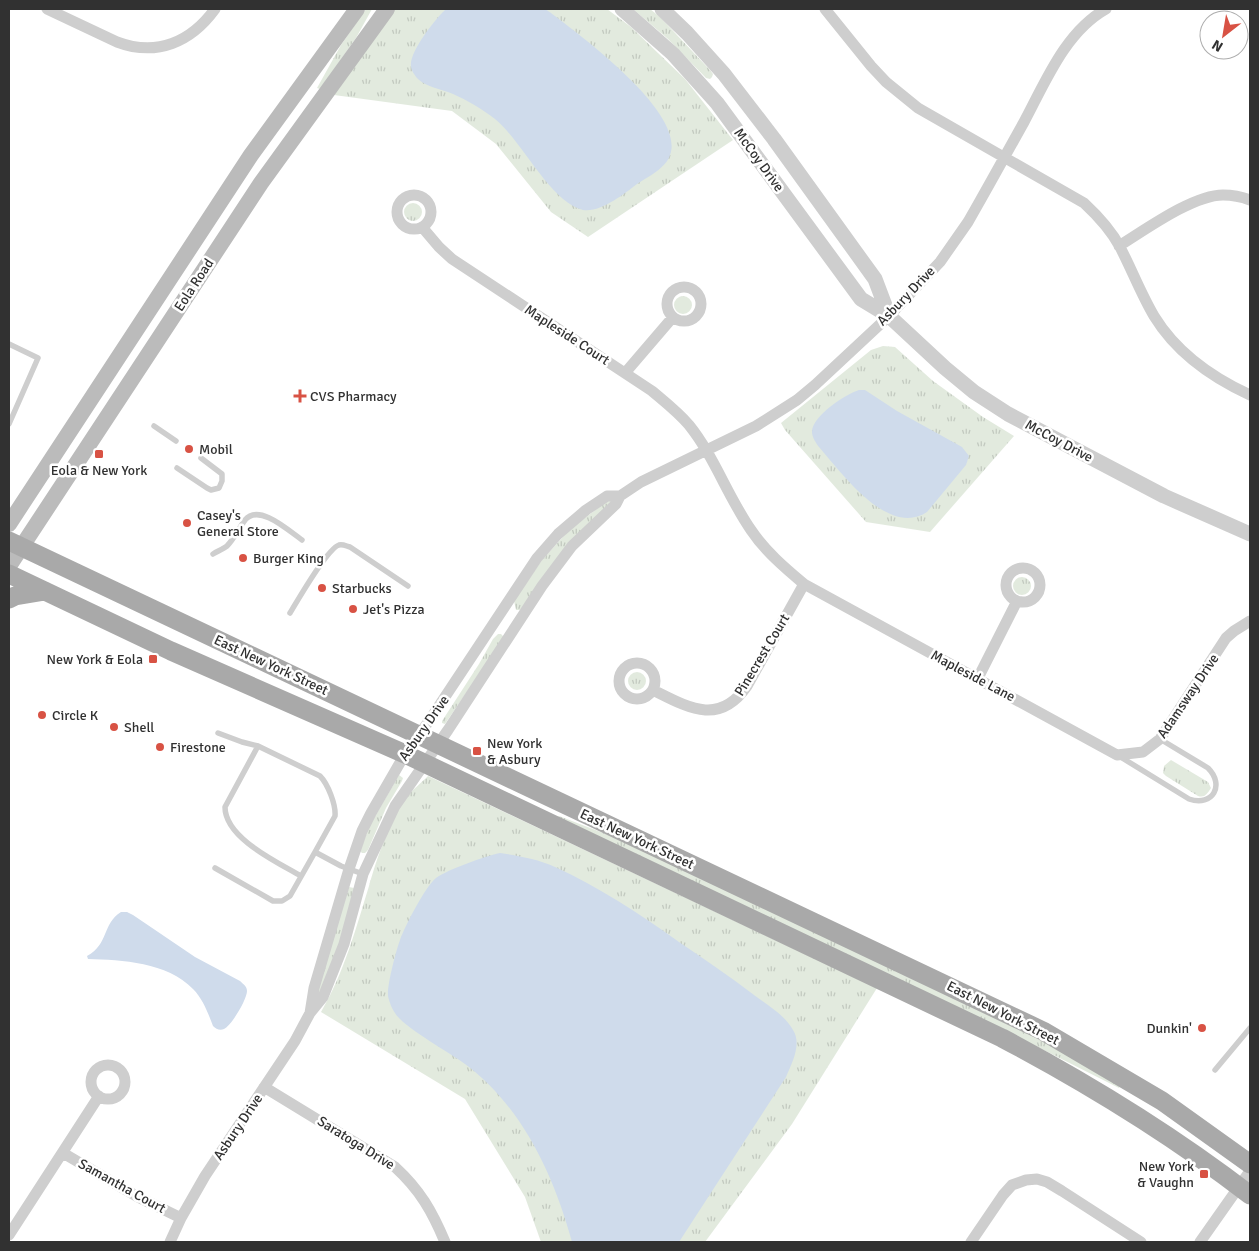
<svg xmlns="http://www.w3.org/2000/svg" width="1259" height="1251" font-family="Signika,sans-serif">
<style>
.grass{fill:url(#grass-tufts)}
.water{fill:#cfdbeb}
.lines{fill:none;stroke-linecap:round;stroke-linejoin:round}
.service{stroke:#cecece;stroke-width:5.5}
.minor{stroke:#cecece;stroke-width:11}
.tertiary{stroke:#cecece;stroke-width:15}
.secondary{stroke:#bbb;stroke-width:16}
.primary{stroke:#a9a9a9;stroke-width:19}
.poi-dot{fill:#d85244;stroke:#fff;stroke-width:2}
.labels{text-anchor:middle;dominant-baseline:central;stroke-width:5;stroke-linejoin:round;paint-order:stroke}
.street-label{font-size:14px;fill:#313131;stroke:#fff}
.poi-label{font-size:14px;fill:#313131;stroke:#fff;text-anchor:start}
</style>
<defs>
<pattern id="grass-tufts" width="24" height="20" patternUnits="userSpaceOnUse" patternTransform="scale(1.25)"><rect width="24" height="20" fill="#e2eade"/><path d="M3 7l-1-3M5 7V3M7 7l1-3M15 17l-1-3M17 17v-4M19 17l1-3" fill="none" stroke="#c2c9bf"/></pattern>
</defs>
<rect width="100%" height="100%" fill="#fff"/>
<path class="grass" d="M366 9H372L356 38 320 89 317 88 341 45Z
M395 9H607L631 27 685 79 733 140 588 237 551 212 496 144 452 111 334 95Z
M633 9H650L660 17 710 70 713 74 712 77 710 79 706 78 668 39Z
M404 212a9 9 0 1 1 18 0a9 9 0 1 1-18 0Z
M674 305a9 9 0 1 1 18 0a9 9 0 1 1-18 0Z
M883 346 895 347 933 381 983 417 1014 436 930 532 866 522 785 430 781 423 871 350Z
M610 499H615L520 610H516L514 601 542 560 570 529Z
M1013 586a9 9 0 1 1 18 0a9 9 0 1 1-18 0Z
M498 634H501L504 637 445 724 442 723V721L479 664 493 639Z
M628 681a9 9 0 1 1 18 0a9 9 0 1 1-18 0Z
M1171 760 1208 782 1211 788C1207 794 1205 798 1198 796L1166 776 1163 773 1164 766Z
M399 775 403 778 402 781 386 808 368 850 365 853H362L360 851 370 825Z
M428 776 877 988 792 1124 705 1242H541L525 1197 465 1099 321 1012C344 973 356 928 369 886 377 858 389 822 406 798 412 790 421 783 428 776Z
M559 816 624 841 978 1008 1057 1048 1121 1085 1119 1088 1000 1028 557 818Z
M349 887 354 888 343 933 320 995 315 997Z"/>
<path class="water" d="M446 9H545L551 13C581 36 686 113 670 155 666 168 648 177 637 184 624 194 600 213 583 210 550 202 523 142 495 119 482 109 467 100 453 94 442 89 426 87 418 79 415 76 411 70 411 66 409 52 436 18 446 9Z
M859 390H865L897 411 962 447 969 456 966 465 927 512C888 538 841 472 819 447 816 443 812 437 812 432 812 416 846 394 859 390Z
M500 853C519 856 537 859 555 867 599 887 640 914 679 942 704 959 729 976 754 995 767 1005 785 1015 793 1030 802 1044 792 1063 786 1077L679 1242H572C554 1176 522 1106 465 1064 449 1052 403 1027 395 1013 392 1009 389 1001 388 996 387 985 396 951 400 940 405 926 425 887 436 878 449 869 483 857 500 853Z
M121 912H127L133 915 195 957 240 981C243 984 247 986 247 991 247 999 232 1025 224 1029 220 1031 216 1029 213 1026 208 1013 203 999 193 989 167 962 122 960 88 959L87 956C109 944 102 924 121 912Z"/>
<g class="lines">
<path class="service" d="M9 344 38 358 9 424
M154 426 176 441
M177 468 207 488 211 490 219 488 222 481V474L201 458
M213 554C218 551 223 549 227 546 234 539 239 528 245 520 259 503 289 531 302 540
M290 613C298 600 327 549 339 545 343 544 346 546 350 547L408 586
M218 733 242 742 258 746 320 776C328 784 336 805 335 816L315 852 341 866 363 874
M258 746 225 807C225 838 277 862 301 876
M1119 756 1189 799C1213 807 1225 785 1208 768L1160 739
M215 868 273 901H282L290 896 315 852
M1215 1070 1250 1028"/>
<path class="minor" d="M47 9 117 42C157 57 191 42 215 9
M825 9 871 66 886 82 918 108 1084 203C1098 216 1111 230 1120 247 1132 270 1141 294 1154 316 1176 352 1213 378 1250 395
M397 212a17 17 0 1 1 34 0a17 17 0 1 1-34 0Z
M422 227 439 247 452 259 652 391C665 402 678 412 689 425 714 456 728 497 751 530 765 551 785 568 804 584L1117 755 1143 752 1160 739 1226 638 1234 631 1250 621
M1119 246C1145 230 1193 195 1223 195 1232 195 1242 197 1250 200
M667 304a17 17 0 1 1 34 0a17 17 0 1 1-34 0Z
M625 373 673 317
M1006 585a17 17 0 1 1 34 0a17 17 0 1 1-34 0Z
M619 681a18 18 0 1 1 36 0a18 18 0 1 1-36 0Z
M978 678 1017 601
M653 690C689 708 719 726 747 686L804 584
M310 1013 314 988 349 869 362 831 371 813 405 754 429 721 537 558 558 534 586 510 607 496H620
M91 1082a17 17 0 1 1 34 0a17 17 0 1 1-34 0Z
M264 1087 395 1167C420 1190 432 1211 445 1242
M63 1153 138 1197 181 1218
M9 1235 99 1096
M170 1242 181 1218 205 1176 295 1041 310 1013 323 997 344 944 363 874 395 806 448 730 542 586 572 546 616 504 620 496 641 482 756 426 797 400 815 385 889 316 940 262 968 222C987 189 1005 156 1024 122 1045 83 1065 32 1106 9
M971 1242 1003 1195 1012 1185 1026 1180 1037 1179 1047 1182 1062 1191 1141 1242
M1200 1242 1250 1171"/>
<path class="tertiary" d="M622 9 673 54 717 103 861 299 889 316 945 368 974 392 1008 414 1164 496 1250 534
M662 9 687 33 724 74 774 139 875 279 889 316"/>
<path class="secondary" d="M9 524 251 155 357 9
M9 566 261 183 387 9"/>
<path class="primary" d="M9 541 1043 1031 1162 1101 1250 1164
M9 574 171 651 405 754 1002 1038C1089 1084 1172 1135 1250 1195
M9 599 15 596 45 591"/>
</g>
<g class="poi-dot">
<path d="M297.5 388.5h5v5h5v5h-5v5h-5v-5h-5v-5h5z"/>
<circle cx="189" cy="449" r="5"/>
<rect x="94" y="449" width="10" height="10" rx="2.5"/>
<circle cx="187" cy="523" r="5"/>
<circle cx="243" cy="558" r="5"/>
<circle cx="322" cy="588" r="5"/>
<circle cx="353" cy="609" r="5"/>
<rect x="148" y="654" width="10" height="10" rx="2.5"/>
<circle cx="42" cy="715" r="5"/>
<circle cx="114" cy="727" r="5"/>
<circle cx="160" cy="747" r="5"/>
<rect x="472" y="746" width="10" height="10" rx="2.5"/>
<circle cx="1202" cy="1028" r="5"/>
<rect x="1199" y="1169" width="10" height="10" rx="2.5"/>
</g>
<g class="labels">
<g class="street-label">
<text transform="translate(759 160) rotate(54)">McCoy Drive</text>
<text transform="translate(194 285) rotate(-57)">Eola Road</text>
<text transform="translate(906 296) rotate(-46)">Asbury Drive</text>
<text transform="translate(567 335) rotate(33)">Mapleside Court</text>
<text transform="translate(1059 441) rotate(28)">McCoy Drive</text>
<text transform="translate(762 655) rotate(-59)">Pinecrest Court</text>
<text transform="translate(271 665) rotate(25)">East New York Street</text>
<text transform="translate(973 676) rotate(28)">Mapleside Lane</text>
<text transform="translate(1188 696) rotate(-56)">Adamsway Drive</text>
<text transform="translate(424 728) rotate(-55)">Asbury Drive</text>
<text transform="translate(637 839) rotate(25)">East New York Street</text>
<text transform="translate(1003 1013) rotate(27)">East New York Street</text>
<text transform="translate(238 1127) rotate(-56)">Asbury Drive</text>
<text transform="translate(356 1143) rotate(32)">Saratoga Drive</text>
<text transform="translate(122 1186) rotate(29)">Samantha Court</text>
</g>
<g class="poi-label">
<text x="310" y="396">CVS Pharmacy</text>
<text x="199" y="449">Mobil</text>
<text x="99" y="470" text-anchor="middle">Eola &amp; New York</text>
<text x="197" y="515">Casey's<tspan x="197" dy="16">General Store</tspan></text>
<text x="253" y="558">Burger King</text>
<text x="332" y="588">Starbucks</text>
<text x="363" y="609">Jet's Pizza</text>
<text x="143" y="659" text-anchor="end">New York &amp; Eola</text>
<text x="52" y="715">Circle K</text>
<text x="124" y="727">Shell</text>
<text x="487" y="743">New York<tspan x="487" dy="16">&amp; Asbury</tspan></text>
<text x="170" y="747">Firestone</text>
<text x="1192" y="1028" text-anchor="end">Dunkin'</text>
<text x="1194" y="1166" text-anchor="end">New York<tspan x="1194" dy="16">&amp; Vaughn</tspan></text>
</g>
</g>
<rect width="1259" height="1251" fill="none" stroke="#313131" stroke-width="20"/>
<g transform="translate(1224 35) rotate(211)"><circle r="24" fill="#ffffff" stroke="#adadad"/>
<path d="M0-4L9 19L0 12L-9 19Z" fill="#d85244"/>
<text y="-8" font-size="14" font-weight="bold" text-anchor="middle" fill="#313131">N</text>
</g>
</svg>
